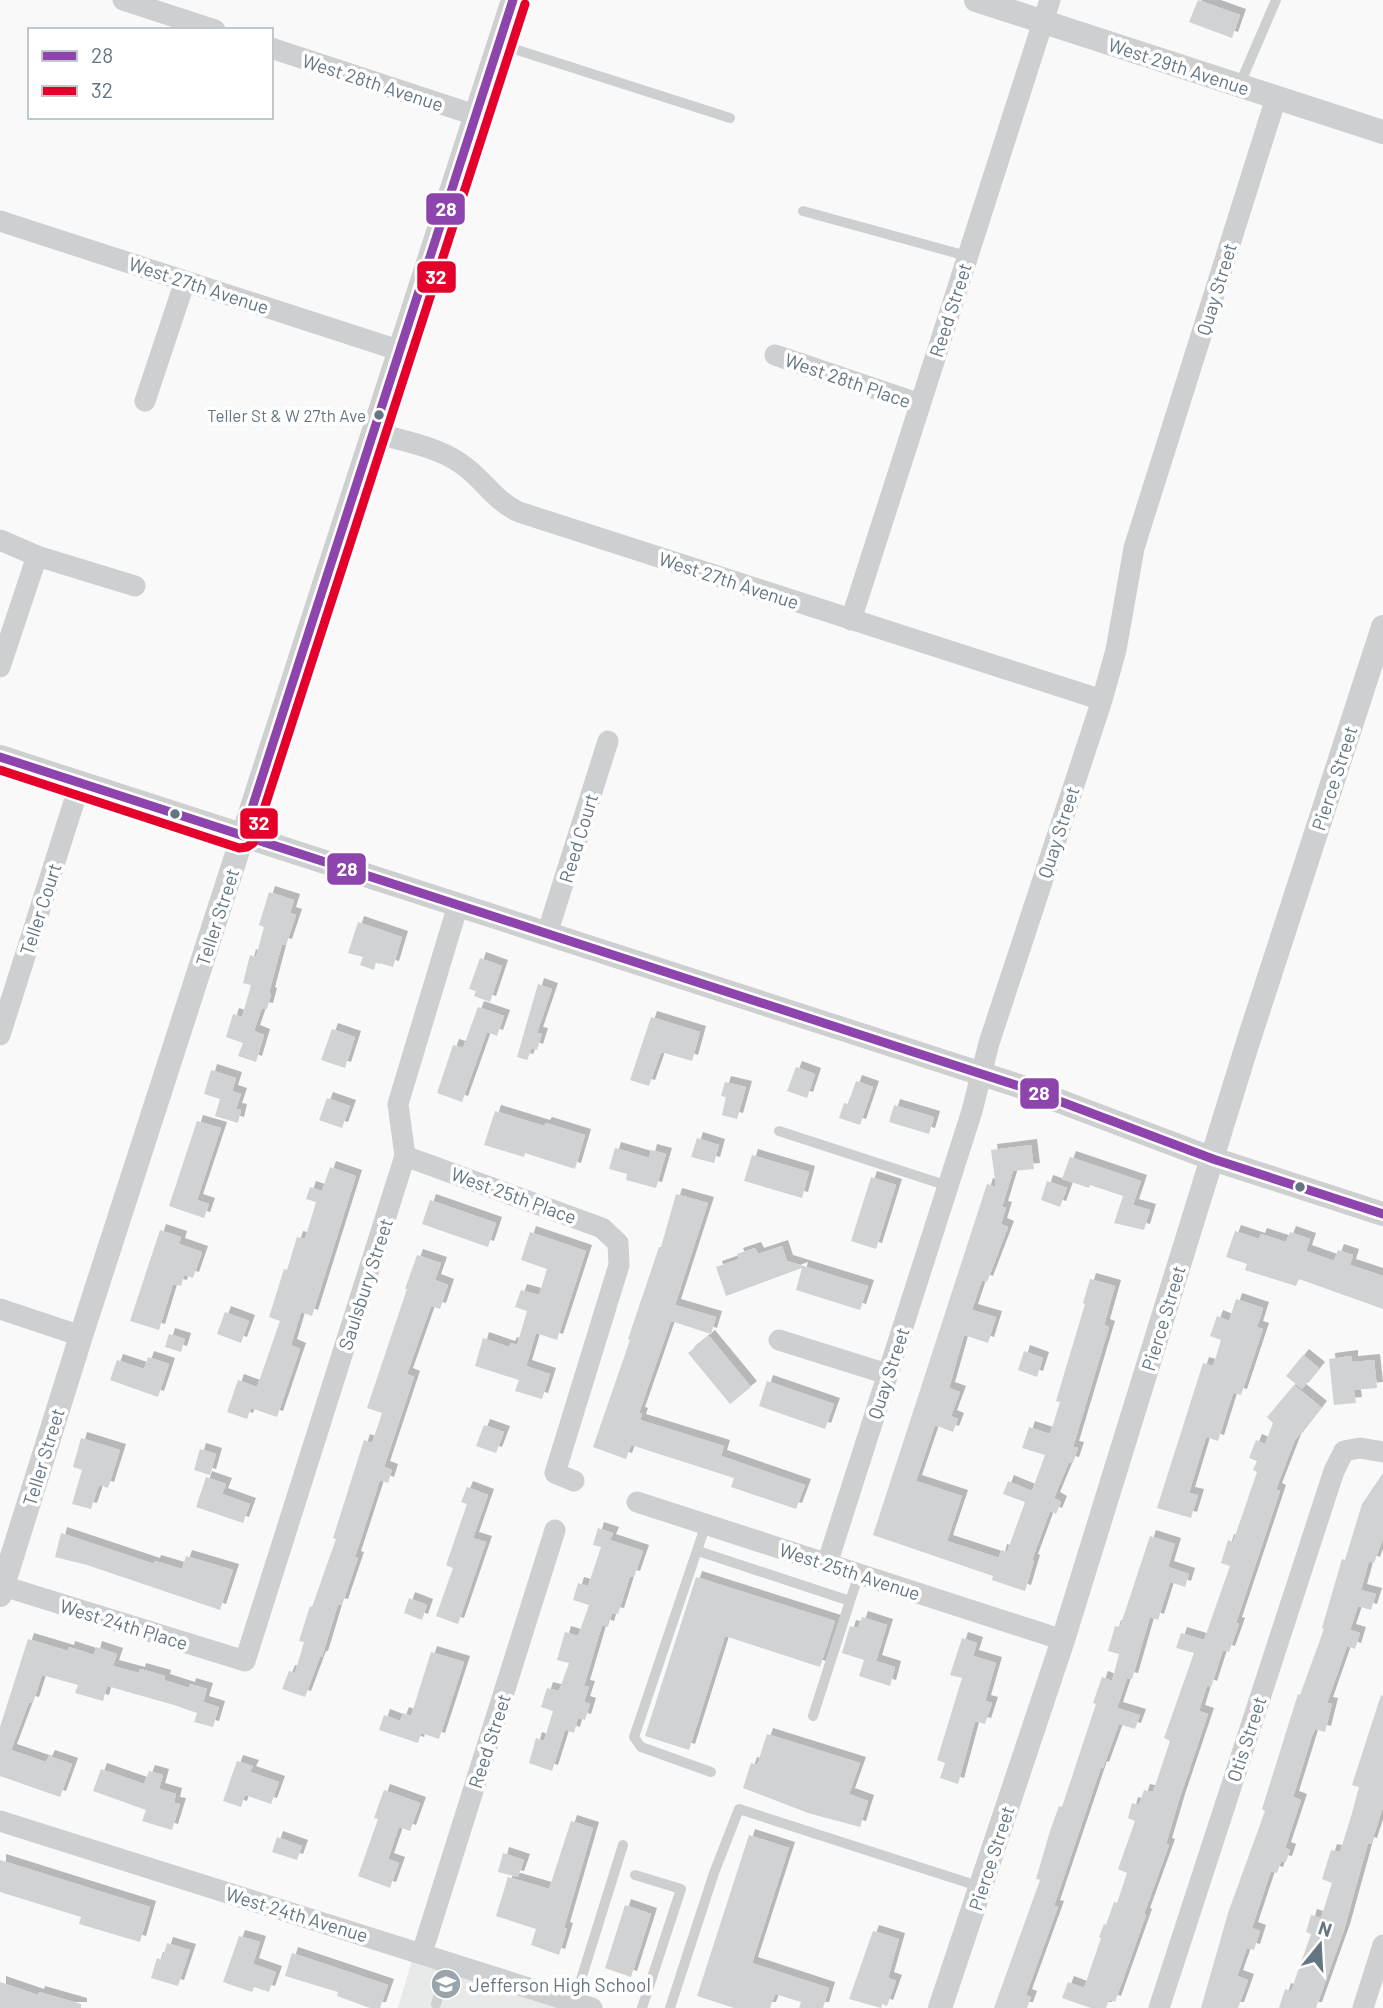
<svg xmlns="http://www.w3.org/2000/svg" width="1383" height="2008" font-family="Barlow,sans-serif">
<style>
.built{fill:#e8e9e9}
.building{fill:#d0d2d3;filter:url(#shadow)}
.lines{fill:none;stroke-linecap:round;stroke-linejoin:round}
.service{stroke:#cecfd0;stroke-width:10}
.minor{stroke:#cecfd0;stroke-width:21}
.tertiary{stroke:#cecfd0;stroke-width:24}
.bus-1-casing{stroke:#fff;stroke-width:14}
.bus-2-casing{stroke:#fff;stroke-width:14}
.bus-1{stroke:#8e44ad;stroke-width:9}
.bus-2{stroke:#e4002b;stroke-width:9}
.bus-dot{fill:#657683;stroke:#fff;stroke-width:2.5}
.labels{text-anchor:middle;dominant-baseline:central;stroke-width:7;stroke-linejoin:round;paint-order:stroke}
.bus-label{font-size:17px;fill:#657683;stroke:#fff;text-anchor:end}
.street-label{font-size:19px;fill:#657683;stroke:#fff}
.poi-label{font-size:19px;fill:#657683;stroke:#fff;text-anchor:start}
.line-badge{stroke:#fff;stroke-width:2.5}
.badge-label{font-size:19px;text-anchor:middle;font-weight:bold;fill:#fff}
</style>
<defs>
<filter id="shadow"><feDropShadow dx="6" dy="-6" stdDeviation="0" flood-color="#0004"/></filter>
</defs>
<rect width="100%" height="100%" fill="#f9f9f9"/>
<path class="built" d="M412 1960 563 2008H398Z"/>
<path class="building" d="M1198 0 1240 15 1232 38 1189 22Z
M269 892 294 900 290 913 296 915 286 945 282 944 269 993 271 994 267 1009 262 1008 254 1031 264 1035 256 1062 238 1056 243 1043 226 1037 233 1014 242 1017 251 985 243 983 250 955 256 957 264 927 259 925Z
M358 922 402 937 393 967 376 962 374 970 360 965 363 957 348 953Z
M480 958 502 966 490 1002 474 996 476 991 469 989Z
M538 984 552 989 537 1033 542 1034 537 1050 532 1048 527 1060 517 1057Z
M478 1007 504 1016 497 1036 487 1032 462 1102 437 1093 453 1045 463 1048Z
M651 1017 700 1032 692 1061 661 1052 649 1086 630 1080Z
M332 1029 355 1037 345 1068 321 1060Z
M796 1067 815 1074 807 1098 787 1091Z
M211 1070 236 1078 232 1091 241 1094 236 1109 241 1110 238 1123 215 1116 220 1099 204 1094Z
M856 1081 873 1087 860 1125 839 1118 844 1103 848 1104Z
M725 1082 746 1087 737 1119 722 1115 726 1097 721 1096Z
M327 1098 350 1106 342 1128 319 1120Z
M894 1105 934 1117 929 1134 889 1122Z
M495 1111 544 1126 546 1123 585 1135 575 1169 525 1153 524 1157 484 1145Z
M197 1121 221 1128 197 1200 209 1204 204 1218 169 1206Z
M697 1138 719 1145 714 1163 691 1157Z
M1031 1145 1034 1169 1013 1171 1002 1207 1006 1208 1001 1224 1008 1227 987 1282 982 1280 972 1310 996 1317 988 1343 964 1335 949 1388 960 1392 951 1416 958 1419 953 1432 935 1425 916 1481 962 1496 947 1541 999 1558 1001 1550 1007 1552 1025 1502 1003 1494 1008 1481 1032 1491 1045 1455 1022 1448 1029 1427 1050 1434 1060 1402 1056 1401 1085 1304 1083 1303 1090 1279 1115 1286 1104 1325 1109 1327 1073 1447 1078 1448 1073 1463 1069 1462 1054 1498 1061 1502 1056 1514 1050 1511 1032 1560 1034 1561 1025 1591 992 1580 993 1576 873 1535 987 1184 996 1187 991 1150Z
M615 1148 649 1158 651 1150 666 1154 656 1188 626 1180 627 1174 609 1169Z
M752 1155 809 1172 802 1198 744 1181Z
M1070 1157 1141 1181 1133 1205 1150 1210 1144 1230 1114 1223 1123 1196 1090 1185 1089 1188 1062 1179Z
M330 1167 356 1176 312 1316 301 1312 291 1345 300 1349 277 1417 251 1408 247 1419 227 1412 238 1380 257 1387 280 1321 269 1317 284 1269 287 1270 297 1237 305 1239 316 1202 306 1199 310 1187 322 1191Z
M871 1177 896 1185 876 1249 851 1241Z
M1047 1181 1067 1188 1060 1207 1041 1200Z
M676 1194 708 1203 675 1305 716 1317 711 1334 671 1321 639 1413 642 1414 640 1420 724 1446 721 1456 805 1485 796 1509 731 1487 734 1478 631 1445 626 1459 593 1447 630 1340 628 1339 659 1247H661Z
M430 1200 496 1223 488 1247 422 1224Z
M160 1230 181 1237 179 1244 202 1252 193 1278 184 1275 181 1286 173 1284 159 1330 130 1321Z
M1235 1231 1259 1239 1261 1234 1286 1242 1290 1232 1310 1239 1306 1251 1334 1261 1338 1250 1353 1255 1350 1265 1383 1276V1309L1299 1279 1296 1286 1245 1270 1247 1264 1226 1257Z
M530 1232 586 1251 557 1340 536 1333 526 1366 550 1374 542 1399 515 1391 519 1380 475 1366 483 1338 509 1347 511 1343 517 1345 527 1311 515 1307 521 1290 539 1295 547 1269 521 1260Z
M782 1246 787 1261 868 1286 860 1310 796 1290 802 1268 726 1296 716 1267 739 1259 737 1254 755 1248 758 1254Z
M417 1255 441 1263 435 1280 448 1285 440 1309 431 1306 407 1374 414 1377 384 1467 392 1470 388 1483 380 1480 355 1557 358 1558 342 1605 338 1604 322 1657H320L305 1697 282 1689 289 1671 295 1673 304 1642 299 1641 310 1606 312 1607 336 1539 333 1538 364 1440 372 1443 382 1413 367 1408 407 1289H405Z
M1236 1299 1263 1308 1257 1327 1263 1329 1241 1395 1233 1393 1218 1441 1206 1437 1189 1493 1198 1495 1191 1518 1157 1508 1203 1363 1213 1366 1221 1340 1210 1336 1217 1316 1229 1321Z
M225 1312 249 1321 241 1343 217 1334Z
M169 1334 185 1339 181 1352 165 1347Z
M709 1336 751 1387 730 1404 688 1353Z
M1024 1351 1043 1358 1037 1377 1018 1370Z
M1303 1355 1319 1368 1302 1389 1286 1376Z
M1352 1356V1362L1374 1360 1377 1388 1354 1390 1356 1403 1334 1405 1329 1359Z
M148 1357 169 1364 158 1397 110 1380 117 1360 144 1369Z
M767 1381 834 1404 825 1429 759 1406Z
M1294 1385 1321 1407 1295 1440 1276 1489 1280 1491 1236 1623 1239 1624 1229 1652 1223 1650 1211 1687 1207 1685 1199 1711 1208 1714 1179 1800 1166 1844 1169 1845 1144 1914 1146 1915 1115 2002 1109 2000 1106 2008H1091L1062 1998 1068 1982 1084 1988 1101 1938 1099 1937 1104 1924 1106 1925 1114 1902 1117 1903 1127 1873 1118 1869 1135 1821 1128 1818 1132 1803 1139 1805 1144 1790 1153 1792 1170 1741 1164 1738 1194 1653 1176 1648 1181 1633 1204 1640 1230 1566 1221 1563 1228 1540 1233 1542 1257 1472 1253 1470 1257 1461 1249 1458 1256 1440 1265 1444 1273 1423 1267 1417Z
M484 1425 504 1432 496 1453 476 1446Z
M81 1438 120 1450 108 1488 99 1485 91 1509 72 1504 82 1470 73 1467Z
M200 1449 216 1454 210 1475 194 1470Z
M1383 1473V1538L1374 1563 1369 1561 1361 1590 1376 1594 1371 1610 1358 1606 1350 1630 1360 1633 1355 1649 1347 1646 1327 1703 1332 1704 1325 1732 1315 1729 1312 1736 1293 1797 1301 1800 1285 1848 1290 1850 1286 1862 1281 1861 1277 1873 1271 1871 1252 1928 1260 1931 1254 1950 1247 1948 1237 1976 1248 1980 1238 2008H1201L1228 1913 1265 1811 1262 1809 1298 1694 1300 1695 1324 1629 1322 1628 1342 1559 1345 1560 1362 1504Z
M206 1477 226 1484 222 1494 250 1504 243 1523 196 1507Z
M467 1487 488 1495 473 1538 486 1542 458 1624 436 1616 453 1568 446 1565 467 1504 461 1502Z
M598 1528 613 1533 610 1540 643 1551 634 1577 630 1576 618 1614 612 1613 608 1627 602 1625 584 1686 589 1687 584 1702 590 1704 585 1720 578 1718 574 1733 565 1730 552 1771 529 1763 536 1738 544 1741 553 1711 541 1707 547 1688 559 1691 569 1663 557 1660 565 1632 578 1636 589 1605 573 1600 578 1583 588 1586 601 1547 593 1545Z
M61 1533 154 1564 155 1561 182 1569 186 1556 233 1570 220 1610 87 1565 55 1557Z
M1150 1536 1175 1544 1168 1567 1189 1574 1185 1587 1170 1582 1158 1620 1150 1617 1132 1679 1127 1678 1117 1708 1140 1715 1135 1729 1119 1724 1103 1768 1101 1767 1054 1906 1058 1907 1026 1995 1031 1997 1027 2008H994L1040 1880 1036 1879 1050 1831 1059 1806 1062 1807 1096 1704 1093 1703 1102 1677 1112 1681 1119 1654 1108 1651 1115 1626 1120 1627Z
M696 1577 835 1621 820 1667 725 1636 689 1750 645 1736Z
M409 1598 427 1605 422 1620 404 1613Z
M862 1617 887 1625 876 1661 895 1667 890 1686 859 1676 864 1660 842 1653 850 1626 858 1628Z
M962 1638 977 1643 973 1656 996 1663 985 1701 992 1703 985 1724 975 1721 958 1784 940 1778 945 1763 937 1760 962 1678 950 1675Z
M28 1639 68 1651 69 1647 94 1655 96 1647 117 1654 113 1666 139 1673 140 1669 165 1676 164 1680 189 1688 190 1684 207 1689 203 1702 219 1707 213 1727 194 1722 197 1713 174 1705 107 1686 103 1701 75 1693 78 1685 42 1675 33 1703 29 1702 11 1750 46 1762 49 1756 72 1764 60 1797 0 1776V1727Z
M431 1652 464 1662 439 1739 421 1733 418 1743 379 1730 384 1715 400 1721 403 1713 411 1716Z
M1381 1695 1383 1696V1807L1371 1844 1368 1843 1344 1930 1316 2008H1279L1285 1989 1291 1991 1311 1934 1306 1932 1311 1915 1321 1918 1332 1883 1322 1879 1331 1850 1340 1852 1352 1813 1359 1787 1352 1785Z
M767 1734 860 1763 849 1794 868 1801 860 1827 808 1813 743 1788 751 1763 757 1765Z
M237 1761 253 1766 250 1772 279 1782 271 1804 245 1795 241 1807 223 1801Z
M101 1769 144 1784 149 1771 163 1775 159 1789 176 1794 174 1803 180 1804 172 1830 142 1821 146 1810 93 1791Z
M384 1790 420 1803 410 1831 399 1827 388 1859 399 1863 390 1888 358 1876 378 1819 374 1818Z
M571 1821 593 1828 564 1928 567 1929 559 1955 531 1945 536 1929 496 1916 508 1877 549 1889Z
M749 1835 789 1848 752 1963 829 1988 823 2008H799L801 2002 775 1994 770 2008H734L697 1996Z
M277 1837 302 1846 297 1860 272 1852Z
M503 1853 524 1860 518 1877 498 1872Z
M0 1860 150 1907 140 1942 79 1924 81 1917 0 1892Z
M625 1905 651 1914 631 1977 605 1968Z
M873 1931 899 1939 888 1978 896 1981 887 2006 882 2004 881 2008 849 1999Z
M239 1936 260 1942 253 1964 276 1972 269 1992 254 1987 252 1992 223 1982Z
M167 1943 190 1950 178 1986 151 1978 157 1958 162 1960Z
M292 1953 388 1985 380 2008H370L337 1996 338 1992 285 1976Z
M0 1982 38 1995 39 1992 81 2004V2008H0Z"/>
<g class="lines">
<path class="service" d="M499 44 730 118
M1239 86 1276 0
M803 211 967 256
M779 1131 948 1186
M706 1524 634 1737 641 1747 711 1772
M698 1551 850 1601 859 1574
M813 1716 850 1601
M635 1875 681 1889 642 2008
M574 2002 623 1845
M436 2004 449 1961
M670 2008 714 1873 739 1809 981 1887"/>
<path class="minor" d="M123 0 215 30
M271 48 475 115
M0 221 398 350
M775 355 920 404
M145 401 185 281
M373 432C401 441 436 446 460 463 482 477 494 501 519 512L1102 700
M0 540 37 556 135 586
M851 620 1050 0
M0 667 37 556
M547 934 608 741
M0 1035 80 783
M405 1156 602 1228 618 1243 619 1265 555 1473 574 1481
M0 1309 81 1336
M779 1340 887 1374
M637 1502 1063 1640
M827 1564 972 1111 989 1043 1102 700 1116 650 1134 548 1276 98
M3 1586 245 1661 405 1156 398 1104 458 905
M0 1821 592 2008
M422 1953 555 1530
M1159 2008 1334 1471 1344 1451 1360 1448 1383 1452
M1363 2008 1383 1945"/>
<path class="tertiary" d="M976 0 1383 132
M0 757 1022 1087 1213 1159 1383 1214
M0 1595 81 1336 513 0
M940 2008 1063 1640 1248 1042 1383 627"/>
<g class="bus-1-casing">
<path id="bus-1" d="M0 757 1022 1087 1213 1159 1383 1214
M243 836 513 0"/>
</g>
<g class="bus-2-casing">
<path id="bus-2" d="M0 770 239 848 247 847 253 843 525 4"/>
</g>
<use href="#bus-1" class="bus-1"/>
<use href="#bus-2" class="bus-2"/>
</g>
<defs>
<g id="school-disc" transform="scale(1.575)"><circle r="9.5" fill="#99a4ac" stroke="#fff"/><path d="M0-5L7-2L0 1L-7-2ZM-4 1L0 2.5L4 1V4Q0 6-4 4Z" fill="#fff"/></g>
</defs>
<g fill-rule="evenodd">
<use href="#school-disc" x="446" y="1984"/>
</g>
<g class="bus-dot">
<circle cx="379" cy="415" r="6"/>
<circle cx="175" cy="814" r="6"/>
<circle cx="1300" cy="1187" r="6"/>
</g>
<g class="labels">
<g class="bus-label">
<text x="366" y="415">Teller St &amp; W 27th Ave</text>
</g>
<g class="street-label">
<text transform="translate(1179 66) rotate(18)">West 29th Avenue</text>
<text transform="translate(373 82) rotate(18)">West 28th Avenue</text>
<text transform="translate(199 285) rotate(18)">West 27th Avenue</text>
<text transform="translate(1216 289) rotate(-73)">Quay Street</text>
<text transform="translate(950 310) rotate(-72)">Reed Street</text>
<text transform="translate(848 380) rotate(19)">West 28th Place</text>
<text transform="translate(729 580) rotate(18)">West 27th Avenue</text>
<text transform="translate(1334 778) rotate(-72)">Pierce Street</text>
<text transform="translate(1058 832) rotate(-72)">Quay Street</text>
<text transform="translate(578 838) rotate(-73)">Reed Court</text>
<text transform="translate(40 909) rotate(-72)">Teller Court</text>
<text transform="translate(217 917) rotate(-72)">Teller Street</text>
<text transform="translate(514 1195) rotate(20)">West 25th Place</text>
<text transform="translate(365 1284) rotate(-72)">Saulsbury Street</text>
<text transform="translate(1163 1318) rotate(-73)">Pierce Street</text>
<text transform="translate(888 1373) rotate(-72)">Quay Street</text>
<text transform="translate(43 1457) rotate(-73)">Teller Street</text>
<text transform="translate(850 1571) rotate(18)">West 25th Avenue</text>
<text transform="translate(124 1624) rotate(17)">West 24th Place</text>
<text transform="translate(1246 1739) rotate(-72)">Otis Street</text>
<text transform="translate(489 1741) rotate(-72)">Reed Street</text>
<text transform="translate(991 1858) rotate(-72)">Pierce Street</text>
<text transform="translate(297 1914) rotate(17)">West 24th Avenue</text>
</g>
<g class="poi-label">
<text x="469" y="1984">Jefferson High School</text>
</g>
</g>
<g class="line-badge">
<rect x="425" y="192" width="41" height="34" rx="7" fill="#8e44ad"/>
<rect x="416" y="260" width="41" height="34" rx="7" fill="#e4002b"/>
<rect x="239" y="807" width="40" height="33" rx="7" fill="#e4002b"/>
<rect x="326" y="852" width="41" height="34" rx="7" fill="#8e44ad"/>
<rect x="1019" y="1077" width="41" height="33" rx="7" fill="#8e44ad"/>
</g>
<g class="badge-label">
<text x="446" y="216">28</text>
<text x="436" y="284">32</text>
<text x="259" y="830">32</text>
<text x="347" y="876">28</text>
<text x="1039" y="1100">28</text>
</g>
<rect x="28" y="28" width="245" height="91" fill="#ffffff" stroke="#c1c8cd" stroke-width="2"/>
<rect x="42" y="51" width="35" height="10" fill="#8e44ad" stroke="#c1c8cd" stroke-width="2"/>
<text x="91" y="63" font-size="21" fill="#657683">28</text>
<rect x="42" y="86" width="35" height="10" fill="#e4002b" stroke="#c1c8cd" stroke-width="2"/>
<text x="91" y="98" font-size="21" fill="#657683">32</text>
<g transform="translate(1320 1945) rotate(18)" stroke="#ffffff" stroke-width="5" paint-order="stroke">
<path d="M0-5L12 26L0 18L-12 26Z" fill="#657683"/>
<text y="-10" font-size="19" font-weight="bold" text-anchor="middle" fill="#657683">N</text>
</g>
</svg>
